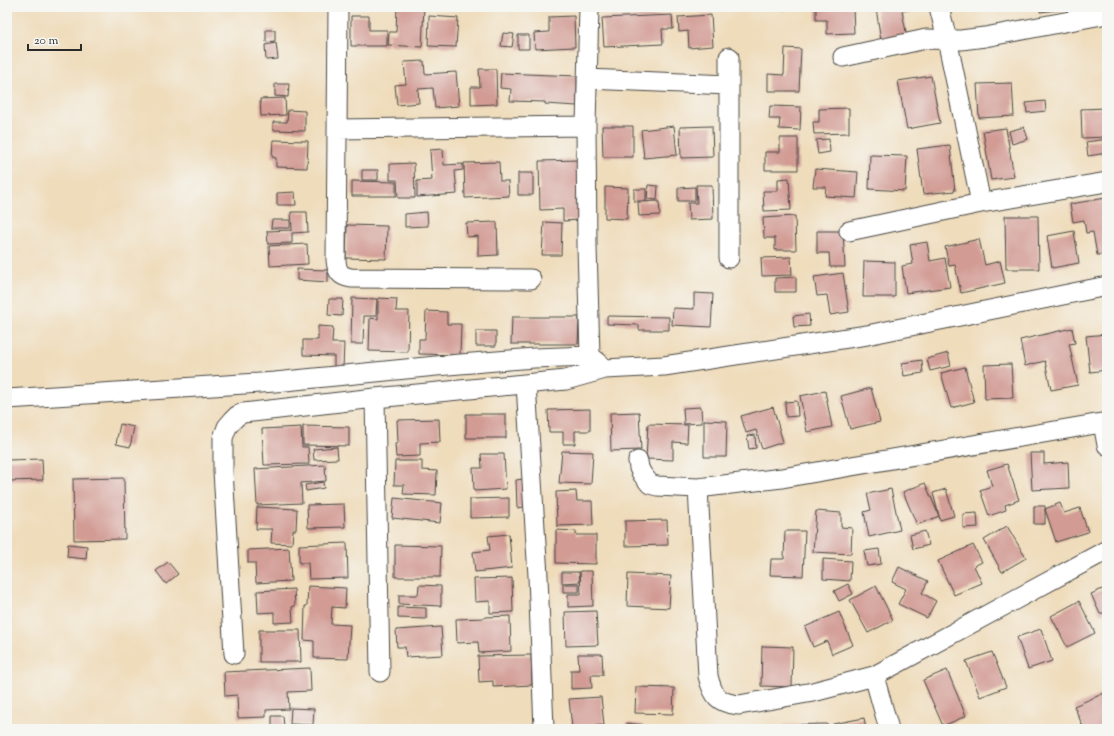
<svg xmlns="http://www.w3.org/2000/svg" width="1114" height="736" font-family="'Sorts Mill Goudy',serif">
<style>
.building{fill:#d29b94}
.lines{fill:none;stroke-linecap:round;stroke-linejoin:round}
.minor-casing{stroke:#484641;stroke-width:21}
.minor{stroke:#fff;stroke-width:19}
</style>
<rect width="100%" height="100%" fill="#f6f6f2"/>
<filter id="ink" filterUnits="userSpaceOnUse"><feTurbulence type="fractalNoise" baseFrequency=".025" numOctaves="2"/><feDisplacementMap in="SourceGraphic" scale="8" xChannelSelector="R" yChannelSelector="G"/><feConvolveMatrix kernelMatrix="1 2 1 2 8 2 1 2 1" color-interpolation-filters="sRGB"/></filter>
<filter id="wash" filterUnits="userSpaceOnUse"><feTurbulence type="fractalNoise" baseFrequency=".012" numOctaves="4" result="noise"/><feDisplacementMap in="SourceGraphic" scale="16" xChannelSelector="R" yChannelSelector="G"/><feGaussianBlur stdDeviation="0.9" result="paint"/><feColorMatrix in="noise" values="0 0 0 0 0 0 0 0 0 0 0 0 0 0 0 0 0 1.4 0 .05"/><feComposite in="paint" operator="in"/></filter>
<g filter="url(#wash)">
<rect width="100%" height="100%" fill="#efdcbb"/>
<g id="blocks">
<path class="building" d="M397 7H424L422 47 388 45 389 32H396Z
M716 7H739V9L716 10Z
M777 7H797V9L777 10Z
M816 7H853L854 33 827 34V20H816Z
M867 7H919V8L902 11 907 37 881 41 876 8 867 10Z
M1040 7H1074V8L1040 12Z
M672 15 673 29H662L663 44 604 47 602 18Z
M711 15 713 46 689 48 688 31 679 32 678 17Z
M351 16H369V30H387V46H351Z
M429 16 458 18 456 47 428 46Z
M574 16 575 47 535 49 534 33 549 32V17Z
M266 30H275V41L266 42Z
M503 33 514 34 512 47 501 46Z
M518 35H529V49H518Z
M276 43 278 59 266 60 265 45Z
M785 48 801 49 799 91H768V74L784 75Z
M424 61 425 74 456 72 459 106 435 108 433 88 418 89 419 103 397 105 395 85 406 84 404 62Z
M479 69H496L497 104 471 105V87H480Z
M501 73 577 76V106L545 104V102L510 101 511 89 500 88Z
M931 76 940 123 907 129 898 81Z
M1012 83 1014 116 979 118 977 84Z
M275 84H289L288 97 275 96Z
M285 98 286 115 261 116 260 99Z
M1045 101 1046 111 1027 113 1026 103Z
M770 106 801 107 800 130 779 129 780 119H769Z
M849 108V133L814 134 813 122H819V109Z
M1107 108V137L1082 138 1081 109Z
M288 110 305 111V131L273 130V122H287Z
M602 126H633V157H603Z
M674 126 677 155 644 158 641 130Z
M712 126 713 157 681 158 680 127Z
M1024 127 1028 139 1012 144 1009 131Z
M1006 128 1014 177 991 180 983 131Z
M780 138H798V170H765V152H780Z
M829 139 830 152 818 154 816 140Z
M1107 139V153L1088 156 1086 142Z
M273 140 308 141 307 168 276 167V158L272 157Z
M950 145 955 191 923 194 917 149Z
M443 149 444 165 463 164V170L455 171 457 194 417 197V181L432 180 430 150Z
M870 155 907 156 905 191 869 189Z
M580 160 581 220 563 221V209L540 210 539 161Z
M499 162 500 181H508L509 196 465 198 464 163Z
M414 163 415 198H398L397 180H390V164Z
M815 169 858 172 856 198 825 196 826 187H813Z
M362 170H378V180H362Z
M518 173H533V195H518Z
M789 178 791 210 764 211 763 191H778V179Z
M352 181 396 182V196H352Z
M648 185 658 186 657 200 647 199Z
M696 185H712L713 219 689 220 688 203H697Z
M605 187 628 188 627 219 605 218Z
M695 187V201H678V188Z
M634 189H646V201H634Z
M295 192 296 205H277V193Z
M1106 198 1107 206V254L1097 255 1093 232 1086 233 1084 220 1073 222 1070 204Z
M659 201 660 215 639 216 638 202Z
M291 212H307L308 232 292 233V243L268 244 267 231 292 230Z
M427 212 428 226 405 227V214Z
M795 216 796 250H775V238H764L763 218Z
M1005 216H1038L1039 269H1006Z
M272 220H290V228H271Z
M497 222 498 255 478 256V236L467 237 466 223Z
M544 222 562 223 561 255H542Z
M347 225 387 226 386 259 346 258Z
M817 231H843L845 267H830L829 253H817Z
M1074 231 1079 263 1052 268 1047 236Z
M979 239 985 265 1000 261 1005 283 961 293 955 265 949 266 945 247Z
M927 242 930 261 945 258 950 287 906 293 902 266 913 264 910 245Z
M307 244 308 264 270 266 269 246Z
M791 257 792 275 762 276 761 258Z
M864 261 895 262V297H863Z
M297 269 328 270V282L297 280Z
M843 273 849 312 830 315 827 295 817 296 814 277Z
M796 277V292H775V278Z
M694 293 713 294 711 327 672 325 673 308 694 309Z
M352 298 377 299 376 316H364L363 344H351Z
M378 298 397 299 396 311H409L408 352 369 351 370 318 378 319Z
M329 299H343L342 316 328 315Z
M426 311 447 312V324H461L460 355 419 354V339H425Z
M809 314 810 326 794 327 793 316Z
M607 316 669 317V330H639V325L607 324Z
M512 317H579L578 344H511Z
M318 326 333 327 332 343H344L343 369 334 368V356L303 355V340H318Z
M1072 328 1075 343 1069 344 1078 385 1051 390 1045 361 1025 366 1020 340Z
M476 331H496V346H476Z
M1107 334V370L1090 372 1086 336Z
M948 353 951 366 930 371 927 359Z
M922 360 923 373 904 376 902 363Z
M1011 364 1013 398 985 399 984 365Z
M965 367 974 402 951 408 941 373Z
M871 388 880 422 850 429 841 396Z
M825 391 832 427 807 432 800 396Z
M797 401 798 416 786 417 785 402Z
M701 407 702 423 684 424 683 408Z
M773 407 783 442 762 449 756 430 746 433 741 416Z
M590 409V431H575V444H563V432H549L548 410Z
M639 412 641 450 611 451 610 413Z
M466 414H506V438H466Z
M439 419 440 442 420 443V456L396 457 395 444 398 443 397 420Z
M704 420 727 421 726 457H704Z
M120 424 134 427 130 447 116 444Z
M648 424 688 425 687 443 673 442V460L646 459Z
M303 426 349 427V446L303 445Z
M301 427 302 447H308L309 464 264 465 262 429Z
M755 435 756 448 749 449 747 436Z
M337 447 338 459 314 460 313 449Z
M562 451 593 452 591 484 559 483Z
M1030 453H1044V464L1068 462 1069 488 1032 490Z
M481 454H504L506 489 474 491 473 468H482Z
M42 459 43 480 7 481V460Z
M395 461H422V470L437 471 436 495 403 494 404 485H394Z
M1007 464 1019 500 1005 505 1006 510 989 516 980 490 992 486 987 470Z
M325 465 326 481 301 483 302 503 257 505 255 469Z
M124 478 125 539 74 540 73 479Z
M523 479 524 507 517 508 516 480Z
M323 482 324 488 306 491 305 485Z
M925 483 939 516 917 525 903 492Z
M891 489 900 530 869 537 864 512 871 510 867 494Z
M946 489 954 516 940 520 933 493Z
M576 491 577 501H592L593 525 557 526 556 492Z
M394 498 442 503 440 523 392 518Z
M509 498V517L470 518V499Z
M1060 503 1064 513 1080 508 1088 532 1056 542 1045 509V524H1034V506H1045V509Z
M344 504 345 527 308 528 307 505Z
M257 507 297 509 296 530H293L292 544 271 543 272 529H256Z
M816 511 841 513V527L852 528 851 554 813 552Z
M977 513 978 527 963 528V514Z
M667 520 668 545 625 546V521Z
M1007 526 1026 558 1002 572 984 540Z
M556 530 576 531V535H596V564L556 563Z
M785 531H805L803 576 770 575 771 559H784Z
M925 531 929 545 913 549 910 535Z
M509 534 512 568 475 572 473 552 490 550 488 536Z
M347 543 348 578 309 579 308 563H299V545Z
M68 544 87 546 86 559 67 557Z
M395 545 441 546 440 577H395Z
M973 545 982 562 974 566 982 583 954 595 938 561Z
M289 548 291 581 256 583 255 563H248V550Z
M879 549 881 564 867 566 864 551Z
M823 559 851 561 850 581 823 579Z
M168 562 178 574 166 584 156 571Z
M899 567 928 581 922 593 936 601 927 618 898 604 906 589 892 582Z
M580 571H592L593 606 568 607V594H581Z
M562 572H579L580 582 562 583Z
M628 574 671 576 669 608 627 606Z
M512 578 513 612 490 613V601L475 602 474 579Z
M563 584H579V592H563Z
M848 584 853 594 839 601 834 591Z
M419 585 441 586V606L399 604V595H418Z
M308 586 346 588 345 608 332 607 331 624 350 625 348 659 314 658V641L304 640 305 606H307Z
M876 586 893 620 868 633 850 600Z
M1107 587V611L1100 614 1091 594Z
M294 589 295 606 292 607 293 622 274 623V612L258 613 257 591Z
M1079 601 1095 633 1067 647 1051 616Z
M398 607 426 608V619L398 618Z
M596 611 598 645 566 646 565 612Z
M839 612 853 645 832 654 827 641 813 647 805 627Z
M510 616 511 651 479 653 478 642 457 643 456 619 485 618V617Z
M441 627 443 655 406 657 405 647H397L396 630Z
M1041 629 1052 661 1028 669 1017 637Z
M259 630H300L301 662H259Z
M762 646 793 647 792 687 761 686Z
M992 652 1006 687 980 697 966 661Z
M578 654H602L603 675H591L592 688 571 689V670H579Z
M531 655 532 685 493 687V681L479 682 478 656Z
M310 668 311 691 288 692 289 709 266 710V717L238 718 237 695 225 696 224 672Z
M947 670 966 716 943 726 923 680Z
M636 687 674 688 673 714 635 713Z
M1107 692V727L1102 729H1084L1074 706Z
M601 697 604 725 572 728 569 699Z
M291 708 314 709 313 725 290 724Z
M272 716H283L284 727 272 728Z
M864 718 866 729H834L833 724Z
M627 723 643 725 642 729H626Z
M827 724V729H784V725Z"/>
</g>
</g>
<g filter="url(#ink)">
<use href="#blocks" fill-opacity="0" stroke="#484641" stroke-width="1"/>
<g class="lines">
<g class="minor-casing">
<path id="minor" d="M338 7 336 260C337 272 340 276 351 278L531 279
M589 7 586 126 587 246 590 356 600 364
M939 7 947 39 981 203
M729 57V258
M843 57 926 39 961 40 985 37 1107 14
M587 79 729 85
M337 129 586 126
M849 231 981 203 1107 182
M526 384 538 576 544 729
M375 398 380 672
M7 399 275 382 436 366 534 358 590 356
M1103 423 1107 445
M638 461 639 468 642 474 650 484 657 486 698 488 782 478 1107 422
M698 488 708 676C713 696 718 703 739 705L813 692 874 676 1107 550
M234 654 223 471V438L227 427 233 420 237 416 243 413 375 398 566 380 605 369 664 366 867 335 1107 286
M874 676 889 729"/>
</g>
<use href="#minor" class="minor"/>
</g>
</g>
<rect width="1114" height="736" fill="none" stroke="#f6f6f2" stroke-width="24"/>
<path d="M28 44v6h53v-6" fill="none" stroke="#2b2b2b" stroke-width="2"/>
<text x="34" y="44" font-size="12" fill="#2b2b2b" stroke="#f6f6f2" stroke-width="3" paint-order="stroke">20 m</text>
</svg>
